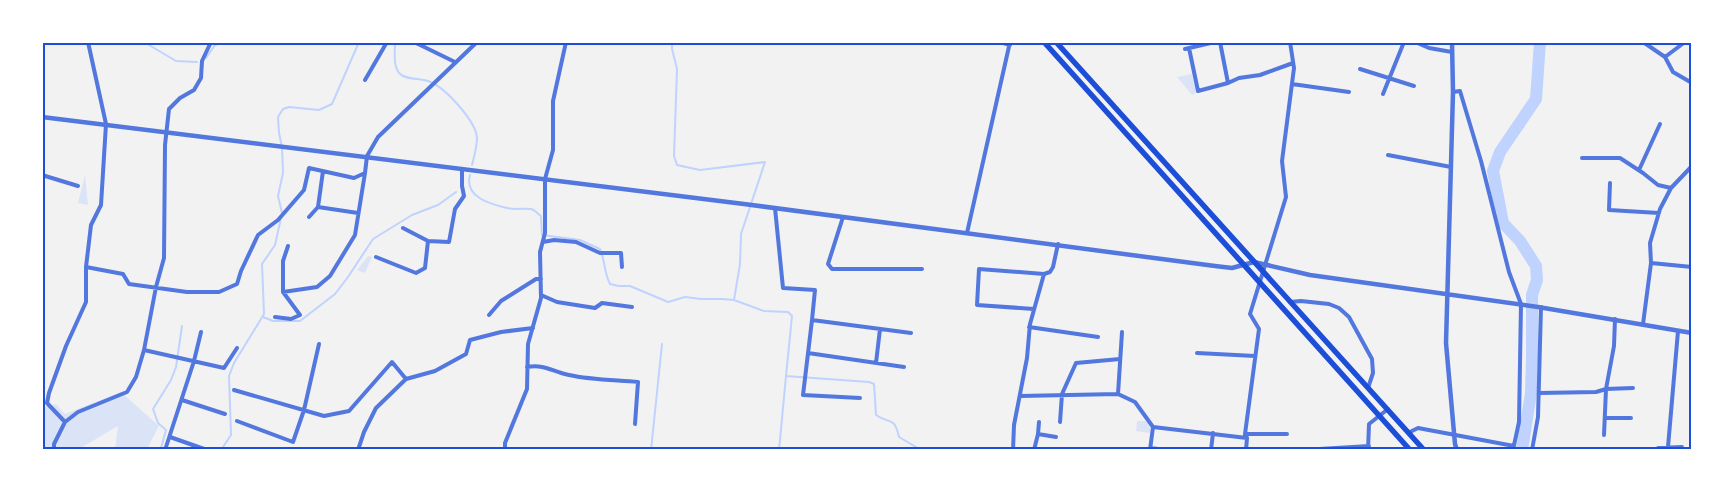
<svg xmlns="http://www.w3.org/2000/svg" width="1734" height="492" font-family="Figtree,sans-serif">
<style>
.green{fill:#dbe4f7}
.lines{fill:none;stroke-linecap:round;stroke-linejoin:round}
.stream{stroke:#bfd3fe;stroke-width:2}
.river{stroke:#bfd3fe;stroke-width:12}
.minor{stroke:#5277de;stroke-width:4}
.tertiary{stroke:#5277de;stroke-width:4.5}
.primary{stroke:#1d4ed8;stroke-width:5.5}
.neatline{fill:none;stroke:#1d4ed8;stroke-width:2}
</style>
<rect width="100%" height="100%" fill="#f2f2f2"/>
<path class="green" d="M1192 74 1196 93 1192 95 1177 77Z
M85 175 88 205 78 203Z
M368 256 372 257 365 273 357 270Z
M121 392 159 426 147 449H115L118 426 79 449 43 450V412L45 407 56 404 65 414Z
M1137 421H1146L1150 426V433L1136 431Z"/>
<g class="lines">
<path class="stream" d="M144 42 176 61 197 62
M395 42C395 52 393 65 399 73 405 80 419 78 428 81 444 86 476 121 477 138 477 147 474 157 472 165
M672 42V49L677 69 674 156 677 165 700 170 765 162 741 234 740 264 734 300
M206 58 215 45 225 42
M470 175C464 197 490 204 507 208 515 210 523 208 531 209 535 210 538 214 541 216L542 235 580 240 600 249C605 260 604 273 610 284L619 286H630L668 302 685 297 701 299H722L734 300 764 311 788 312 792 316 786 376 869 382 874 384 876 415C890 425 894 415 899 437L921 450
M282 213 278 196 283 173 282 147 279 133 278 117 283 109 289 107 319 110 332 104 359 42
M263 317 273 321H300L335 294 348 277 373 239 412 215 438 205 456 192
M162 450 161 448 166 430 158 423 153 409 171 380 176 367 182 326
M221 450 231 435 229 376 234 363 264 314 262 264 275 245 281 218
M651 450 662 344
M779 450 786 376"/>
<path class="river" d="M1522 450 1531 393 1532 358V295L1537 280 1536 266 1520 241 1503 223 1493 171 1500 152 1536 99 1540 42"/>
<path class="minor" d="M414 42 455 62
M1000 42 1010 45
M1220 42 1228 83
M1415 42 1429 48 1452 52
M1643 42 1665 57 1673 72 1692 83
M1189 48 1198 91 1228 83 1239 78 1260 75 1293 63
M1185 49 1215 42
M1665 57 1685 42
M1360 69 1414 86
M365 80 387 42
M1292 84 1349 92
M1453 92 1460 91 1481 161 1509 272 1521 304 1519 422 1513 450
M1383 94 1404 42
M1388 155 1451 167
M1582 158H1620L1643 173 1658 185 1671 188
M1639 170 1660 124
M42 175 78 186
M1610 183 1609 210 1659 213
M318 207 358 213
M775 208 783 288 815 290 812 320 911 333
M309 217 318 207 323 171
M843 217 828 264 832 269H922
M403 228 428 241 449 242 455 209 464 196 462 186V169
M967 233 1010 42
M543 242 554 240 576 242 600 253H621L622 267
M376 257 416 273 425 268 428 241
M1651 263 1692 267
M86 267 123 274 129 284 187 292H219L237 284 241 271 258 235 278 220 304 190 309 168 354 178 365 173 367 156 378 137 477 42
M283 292 317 287 330 276 355 235 365 173
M541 295 557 302 595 308 602 303 632 307
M1290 302 1301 301 1329 304 1339 308 1349 317 1372 359 1373 373 1368 388
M1034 309 977 305 979 269 1044 274
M489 315 501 301 536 279H541
M275 317 291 319 300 315 283 292V261L288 246
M812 320 803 395 860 398
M1643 324 1651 263 1650 243 1660 209 1671 188 1692 166
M1029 327 1098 337
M144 350 224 368 237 348
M808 353 904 367
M1197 353 1255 356
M876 363 880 329
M527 367C546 364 552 372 569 375 591 380 616 380 638 382L635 424
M234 390 324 416 349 411 392 362 406 379
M1539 393 1596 392 1606 389 1614 346 1615 319
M1118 394 1122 332
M1020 396 1118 394 1135 402 1153 427 1247 438
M182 400 225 414
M1605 418H1631
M237 421 293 442 304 410 319 344
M65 422 47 403 49 393 66 346 86 302V267L91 225 101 205 106 124 88 42
M1060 422 1062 394 1076 363 1120 359
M1410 432 1418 428 1514 446
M1038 434 1056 437
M1245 434H1287
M1604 435 1606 389 1633 388
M170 437 207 450
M166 447 194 361 201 332
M1668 447 1678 331
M1150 448 1166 450
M1658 448 1682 447
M54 450V444L65 422 78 412 127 392 136 377 144 350 156 287 164 258 165 145 169 109 180 98 194 90 201 78 202 61 211 42
M358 450 364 432 376 408 406 379 435 371 466 354 470 340 501 332 533 328
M505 450V443L527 389 528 344 541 298 540 252 545 233V179L553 150V101L566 42
M1013 450 1014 425 1027 358 1030 324 1044 274 1050 272 1053 267 1058 244
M1034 450 1038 434 1039 422
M1150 450 1153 427
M1211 450 1213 433
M1246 450 1247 438 1245 434 1259 329 1250 314 1286 197 1282 161 1294 68 1290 42
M1303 450 1369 446
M1368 450 1369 424 1388 409
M1532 450 1538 417 1541 307"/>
<path class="tertiary" d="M1452 42 1453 92 1446 343 1455 444 1457 450
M42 117 744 204 1215 266 1232 268 1254 262 1310 275 1538 307 1692 333"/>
<path class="primary" d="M1044 42 1410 450
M1056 42 1424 450"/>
</g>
<rect width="1734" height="492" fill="none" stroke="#ffffff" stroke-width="88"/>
<rect x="44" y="44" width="1646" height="404" class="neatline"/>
</svg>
